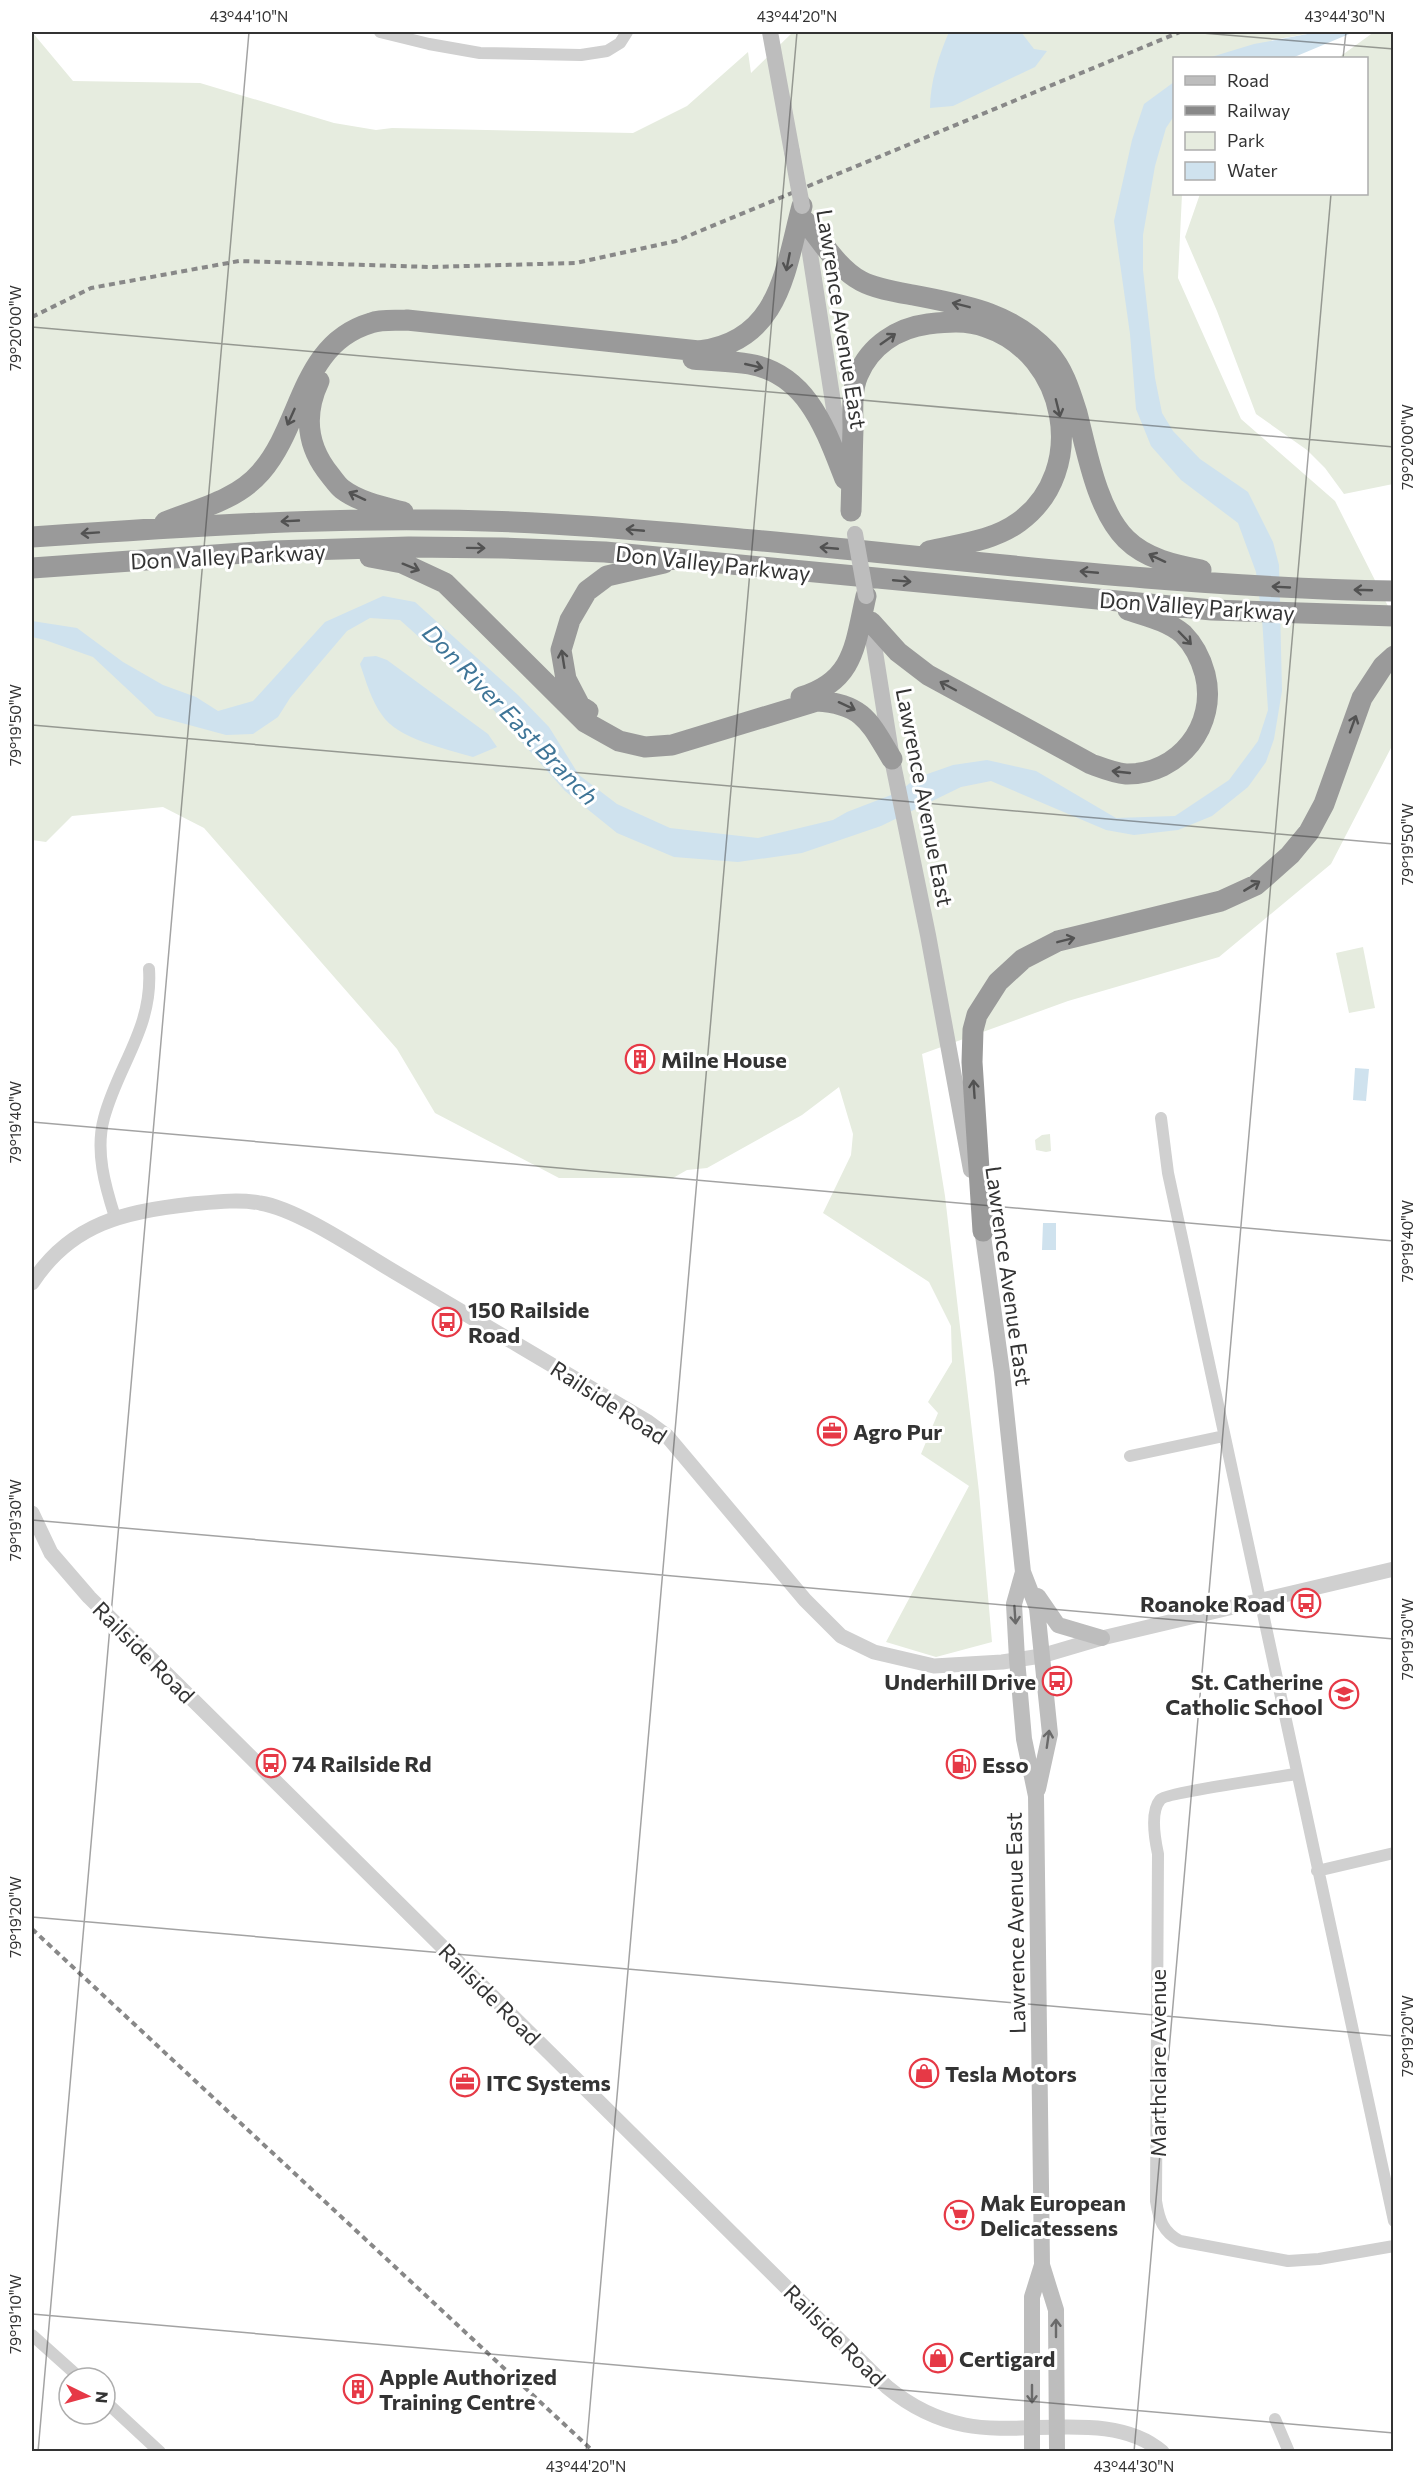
<svg xmlns="http://www.w3.org/2000/svg" width="1425" height="2483" font-family="Commissioner,sans-serif">
<style>
.green{fill:#e6ecdf}
.water{fill:#cfe2ee}
.lines{fill:none;stroke-linecap:round;stroke-linejoin:round}
.minor{stroke:#d0d0d0;stroke-width:12}
.tertiary{stroke:#d0d0d0;stroke-width:15}
.secondary{stroke:#bdbdbd;stroke-width:16}
.motorway{stroke:#9a9a9a;stroke-width:21}
.rail{stroke:#888;stroke-width:4;stroke-dasharray:6 4.5;stroke-linecap:butt}
.secondary-bridge{stroke:#bdbdbd;stroke-width:16}
.oneway{stroke:#525252}
.oneway2{stroke:#6a6a6a}
.ticks{fill:none;stroke:#333;stroke-width:1.5;stroke-opacity:0.45}
.labels{text-anchor:middle;dominant-baseline:central;stroke-width:6;stroke-linejoin:round;paint-order:stroke}
.street-label{font-size:22px;fill:#333;stroke:#fff}
.poi-label{font-size:22px;font-weight:bold;fill:#333;stroke:#fff;text-anchor:start}
.water-label{font-size:24px;font-style:italic;fill:#3f7597;stroke:#fff}
.neatline{fill:none;stroke:#333;stroke-width:2}
.ticks-label{font-size:15px;text-anchor:middle;fill:#333}
</style>
<rect width="100%" height="100%" fill="#fff"/>
<path class="green" d="M32 32 73 81 200 83 334 123 376 130 392 128 633 133 687 106 748 52 751 73 793 32H1318L1272 40 1259 58H1174V194H1182L1178 278 1241 419 1335 501 1393 616V744L1331 864 1219 957 1068 1001 922 1054 945 1196 979 1492 992 1642 936 1657 886 1642 969 1486 921 1454 938 1413 928 1402 952 1362 951 1326 929 1282 823 1213 851 1155 853 1134 839 1087 802 1115 707 1168 687 1170 673 1178H559L435 1113 397 1049 204 828 163 807 72 816 46 842 32 840Z
M1374 32H1394L1393 484 1344 494 1325 468 1307 450 1256 414 1217 311 1185 237 1200 194H1366V58H1338Z
M1363 947 1375 1008 1349 1013 1336 953Z
M1050 1134 1051 1151 1046 1152 1036 1150 1035 1140 1042 1135Z"/>
<path class="water" d="M949 32H1021L1034 49 1047 51 1035 67 953 106 930 108C930 82 939 55 949 32Z
M1318 32H1354L1292 58H1208L1254 44Z
M1174 82V116L1166 128 1155 166 1143 235V270L1155 378 1162 413 1173 431 1200 459 1248 492 1273 542 1279 565 1282 691 1274 739 1266 762 1248 787 1212 816 1178 830 1134 835 1106 830 991 781 961 787 881 826 802 853 738 862 674 857 617 833 565 791 468 681 400 620 370 618 347 631 290 698 278 717 253 734 226 735 156 716 93 657 45 640 32 637V621L77 628 123 662 163 685 196 697 218 711 253 701 325 622 383 596 415 602 518 695 549 727 579 775 617 804 670 828 758 838 833 820 847 812 899 792 916 778 953 765 987 760 1036 771 1116 818 1175 816 1229 780 1258 741 1268 710 1262 618 1256 572 1238 523 1181 480 1151 446 1136 409 1130 334 1114 221 1132 140 1144 104Z
M376 656 387 660 488 734 497 747 473 757C447 749 397 739 382 715 371 700 366 681 360 664L364 657Z
M1355 1068 1369 1069 1366 1101 1353 1100Z
M1043 1223H1056V1250H1042Z"/>
<g class="lines">
<path class="minor" d="M380 32 429 44 480 53 581 55 607 51 620 43 627 32
M1161 1118 1168 1173 1394 2221
M115 1217C105 1186 95 1151 104 1118 118 1065 153 1028 149 969
M1130 1456 1224 1436
M1296 1774C1278 1777 1165 1793 1160 1800 1150 1812 1155 1840 1158 1854L1156 2201C1159 2220 1163 2232 1180 2241L1288 2261 1319 2259 1394 2246
M1317 1871 1394 1853
M32 2335 80 2378
M105 2401 160 2452
M1275 2419 1289 2452"/>
<path class="tertiary" d="M32 1283C71 1223 126 1211 192 1204 214 1202 239 1199 260 1203 298 1209 359 1251 393 1271 478 1322 563 1371 648 1422L667 1436 805 1600 841 1636 874 1652 934 1666 1002 1662 1041 1656 1102 1638 1394 1569
M32 1513 51 1553 89 1597 887 2387C910 2406 935 2419 965 2425 1025 2437 1113 2409 1162 2452"/>
<path class="secondary" d="M770 32 792 152
M805 221 841 454
M870 620 892 759 928 935 971 1170
M981 1221 1002 1372 1023 1572 1014 1604 1017 1659 1024 1739 1036 1796 1042 2265 1056 2310 1057 2452
M1023 1572 1037 1608 1050 1734 1038 1789
M1038 1596 1058 1625 1102 1638
M1032 2452V2297L1042 2265"/>
<path class="motorway" d="M805 221C821 240 838 269 861 281 876 289 896 292 913 295 964 305 1011 312 1048 352 1064 370 1070 391 1077 413 1087 452 1097 510 1126 539 1146 559 1175 565 1201 570
M693 359C712 361 731 361 749 364 808 374 826 431 845 479
M319 381C303 415 307 447 330 475 334 480 338 486 342 489 359 502 383 507 403 512
M851 511C852 484 852 456 853 429 853 412 851 391 858 375 870 346 897 328 928 324 947 322 966 320 986 327 1067 354 1090 470 1019 522 993 541 960 544 929 551
M165 522C198 509 237 500 261 472 303 424 300 344 371 323 382 319 396 321 407 320L699 351C780 341 785 270 802 206
M32 537C205 525 378 513 552 524 833 541 1112 586 1394 591
M370 557 402 563 445 583 585 722 619 741 645 747 672 745 817 701C864 704 870 723 892 759
M32 568 272 551 409 547 502 548 605 552 1212 610 1394 616
M871 622 898 652 928 675 1091 764C1102 768 1114 773 1126 774 1179 775 1218 725 1205 674 1201 659 1194 645 1183 634 1168 621 1146 616 1128 610
M801 697C855 681 855 644 866 596
M588 711 580 706 566 679 561 650 570 620 587 591 607 576 664 563
M983 1231 972 1062 973 1030 977 1015 998 982 1023 959 1058 941 1221 901 1256 885 1290 855 1309 832 1324 804 1362 698 1383 666 1394 656"/>
<path class="rail" d="M32 317 91 288 239 261 430 267 576 263 676 241 1180 32
M32 1929 594 2452"/>
<path class="secondary-bridge" d="M792 152 802 206
M855 534 866 596"/>
</g>
<defs><path id="oneway-shaft" d="M-6 0H5M1.5-3L5.5 0L1.5 3" fill="none" stroke-width="1.6" stroke-linecap="round" stroke-linejoin="round" transform="scale(1.5)"/></defs>
<g class="oneway">
<use href="#oneway-shaft" transform="translate(788 262) rotate(101)"/>
<use href="#oneway-shaft" transform="translate(961 305) rotate(-166)"/>
<use href="#oneway-shaft" transform="translate(888 339) rotate(-35)"/>
<use href="#oneway-shaft" transform="translate(754 366) rotate(13)"/>
<use href="#oneway-shaft" transform="translate(1058 408) rotate(76)"/>
<use href="#oneway-shaft" transform="translate(291 417) rotate(114)"/>
<use href="#oneway-shaft" transform="translate(357 496) rotate(-155)"/>
<use href="#oneway-shaft" transform="translate(290 521) rotate(177)"/>
<use href="#oneway-shaft" transform="translate(635 530) rotate(-175)"/>
<use href="#oneway-shaft" transform="translate(90 533) rotate(176)"/>
<use href="#oneway-shaft" transform="translate(476 548) rotate(1)"/>
<use href="#oneway-shaft" transform="translate(829 548) rotate(-175)"/>
<use href="#oneway-shaft" transform="translate(1157 558) rotate(-155)"/>
<use href="#oneway-shaft" transform="translate(411 567) rotate(22)"/>
<use href="#oneway-shaft" transform="translate(1089 572) rotate(-175)"/>
<use href="#oneway-shaft" transform="translate(902 581) rotate(5)"/>
<use href="#oneway-shaft" transform="translate(1281 587) rotate(-177)"/>
<use href="#oneway-shaft" transform="translate(1363 590) rotate(-178)"/>
<use href="#oneway-shaft" transform="translate(1185 638) rotate(46)"/>
<use href="#oneway-shaft" transform="translate(563 659) rotate(-99)"/>
<use href="#oneway-shaft" transform="translate(948 686) rotate(-152)"/>
<use href="#oneway-shaft" transform="translate(847 706) rotate(25)"/>
<use href="#oneway-shaft" transform="translate(1353 724) rotate(-70)"/>
<use href="#oneway-shaft" transform="translate(1121 772) rotate(-174)"/>
<use href="#oneway-shaft" transform="translate(1252 886) rotate(-31)"/>
<use href="#oneway-shaft" transform="translate(1066 940) rotate(-14)"/>
<use href="#oneway-shaft" transform="translate(974 1089) rotate(-94)"/>
</g>
<g class="oneway2">
<use href="#oneway-shaft" transform="translate(1015 1615) rotate(86)"/>
<use href="#oneway-shaft" transform="translate(1048 1739) rotate(-82)"/>
<use href="#oneway-shaft" transform="translate(1056 2328) rotate(-90)"/>
<use href="#oneway-shaft" transform="translate(1032 2394) rotate(90)"/>
</g>
<path class="ticks" d="M1190 32 1394 49M1343 58 1346 32M32 327 1394 447M32 725 1394 844M32 1122 1394 1241M32 1520 1394 1639M32 1917 1394 2036M32 2314 1394 2433M38 2452 249 32M586 2452 797 32M1134 2452 1331 194"/>
<defs>
<g id="building-ring" transform="scale(1.5)"><circle r="9.5" fill="#fff" stroke="#e63946" stroke-width="1.5"/><path d="M-4-6H4V6H1V3H-1V6H-4ZM-2.5-4.3h1.7v1.8h-1.7ZM.8-4.3h1.7v1.8H.8ZM-2.5-1h1.7V.8h-1.7ZM.8-1h1.7V.8H.8Z" fill="#e63946"/></g>
<g id="bus-ring" transform="scale(1.5)"><circle r="9.5" fill="#fff" stroke="#e63946" stroke-width="1.5"/><path d="M-5-6H5V4H4V6H2V4H-2V6H-4V4H-5ZM-3.5-4V0h7V-4ZM-3.5 1.2v1.5H-2V1.2ZM2 1.2v1.5H3.5V1.2Z" fill="#e63946"/></g>
<g id="office-ring" transform="scale(1.5)"><circle r="9.5" fill="#fff" stroke="#e63946" stroke-width="1.5"/><path d="M-6-3h4V-5.5h4V-3h4V5H-6ZM-1-4.5V-3h2v-1.5ZM-6 0V1H6V0Z" fill="#e63946"/></g>
<g id="school-ring" transform="scale(1.5)"><circle r="9.5" fill="#fff" stroke="#e63946" stroke-width="1.5"/><path d="M0-5L7-2L0 1L-7-2ZM-4 1L0 2.5L4 1V4Q0 6-4 4Z" fill="#e63946"/></g>
<g id="fuel-ring" transform="scale(1.5)"><circle r="9.5" fill="#fff" stroke="#e63946" stroke-width="1.5"/><path d="M-5.5-6h7V0h2V4h1.3V-2.5L3-4.5l.8-.8L6-3V5H2.5V1h-1V6h-7ZM-4.2-4.7v3.2H.2V-4.7Z" fill="#e63946"/></g>
<g id="shop-ring" transform="scale(1.5)"><circle r="9.5" fill="#fff" stroke="#e63946" stroke-width="1.5"/><path d="M-5-2.5h2.3a2.7 3.5 0 0 1 5.4 0H5L5.5 6h-11ZM-1.5-2.5h3a1.5 2.3 0 0 0-3 0Z" fill="#e63946"/></g>
<g id="supermarket-ring" transform="scale(1.5)"><circle r="9.5" fill="#fff" stroke="#e63946" stroke-width="1.5"/><path d="M-6-5.5h2.5l.6 2H6L4.5 2H-2.5L-4.4-4H-6ZM-1.5 3.2a1.3 1.3 0 1 0 .1 0ZM3 3.2a1.3 1.3 0 1 0 .1 0Z" fill="#e63946"/></g>
</defs>
<g fill-rule="evenodd">
<use href="#building-ring" x="640" y="1059"/>
<use href="#bus-ring" x="447" y="1322"/>
<use href="#office-ring" x="832" y="1431"/>
<use href="#bus-ring" x="1306" y="1603"/>
<use href="#bus-ring" x="1057" y="1681"/>
<use href="#school-ring" x="1344" y="1694"/>
<use href="#bus-ring" x="271" y="1763"/>
<use href="#fuel-ring" x="961" y="1764"/>
<use href="#shop-ring" x="924" y="2073"/>
<use href="#office-ring" x="465" y="2082"/>
<use href="#supermarket-ring" x="959" y="2215"/>
<use href="#shop-ring" x="938" y="2358"/>
<use href="#building-ring" x="358" y="2389"/>
</g>
<g class="labels">
<g class="street-label">
<text transform="translate(842 319) rotate(81)">Lawrence Avenue East</text>
<text transform="translate(228 556) rotate(-3)">Don Valley Parkway</text>
<text transform="translate(713 563) rotate(6)">Don Valley Parkway</text>
<text transform="translate(1197 606) rotate(4)">Don Valley Parkway</text>
<text transform="translate(925 797) rotate(79)">Lawrence Avenue East</text>
<text transform="translate(1009 1276) rotate(82)">Lawrence Avenue East</text>
<text transform="translate(609 1402) rotate(33)">Railside Road</text>
<text transform="translate(144 1652) rotate(45)">Railside Road</text>
<text transform="translate(1015 1923) rotate(-91)">Lawrence Avenue East</text>
<text transform="translate(490 1994) rotate(45)">Railside Road</text>
<text transform="translate(1157 2063) rotate(-90)">Marthclare Avenue</text>
<text transform="translate(835 2335) rotate(45)">Railside Road</text>
</g>
<g class="poi-label">
<text x="661" y="1059">Milne House</text>
<text x="468" y="1309">150 Railside<tspan x="468" dy="25">Road</tspan></text>
<text x="853" y="1431">Agro Pur</text>
<text x="1285" y="1603" text-anchor="end">Roanoke Road</text>
<text x="1036" y="1681" text-anchor="end">Underhill Drive</text>
<text x="1323" y="1681" text-anchor="end">St. Catherine<tspan x="1323" dy="25">Catholic School</tspan></text>
<text x="292" y="1763">74 Railside Rd</text>
<text x="982" y="1764">Esso</text>
<text x="945" y="2073">Tesla Motors</text>
<text x="486" y="2082">ITC Systems</text>
<text x="980" y="2202">Mak European<tspan x="980" dy="25">Delicatessens</tspan></text>
<text x="959" y="2358">Certigard</text>
<text x="379" y="2376">Apple Authorized<tspan x="379" dy="25">Training Centre</tspan></text>
</g>
<g class="water-label">
<text transform="translate(511 714) rotate(46)">Don River East Branch</text>
</g>
</g>
<rect width="1425" height="2483" fill="none" stroke="#ffffff" stroke-width="66"/>
<rect x="1173" y="57" width="195" height="138" fill="#ffffff" stroke="#adadad" stroke-width="1.5"/>
<rect x="1185" y="76" width="30" height="9" fill="#bdbdbd" stroke="#adadad" stroke-width="1.5"/>
<text x="1227" y="87" font-size="18" fill="#333333">Road</text>
<rect x="1185" y="106" width="30" height="9" fill="#888888" stroke="#adadad" stroke-width="1.5"/>
<text x="1227" y="117" font-size="18" fill="#333333">Railway</text>
<rect x="1185" y="132" width="30" height="18" fill="#e6ecdf" stroke="#adadad" stroke-width="1.5"/>
<text x="1227" y="147" font-size="18" fill="#333333">Park</text>
<rect x="1185" y="162" width="30" height="18" fill="#cfe2ee" stroke="#adadad" stroke-width="1.5"/>
<text x="1227" y="177" font-size="18" fill="#333333">Water</text>
<g transform="translate(87 2396) rotate(95)"><circle r="28" fill="#ffffff" stroke="#adadad" stroke-width="1.5"/>
<path d="M0-4.5L10 22L0 15L-10 22Z" fill="#e63946"/>
<text y="-9" font-size="16" font-weight="bold" text-anchor="middle" fill="#333333">N</text>
</g>
<rect x="33" y="33" width="1359" height="2417" class="neatline"/>
<g class="ticks-label">
<text x="249" y="22">43°44'10"N</text>
<text x="797" y="22">43°44'20"N</text>
<text x="1345" y="22">43°44'30"N</text>
<text transform="translate(16 328) rotate(-90)" y="5">79°20'00"W</text>
<text transform="translate(1408 447) rotate(-90)" y="5">79°20'00"W</text>
<text transform="translate(16 725) rotate(-90)" y="5">79°19'50"W</text>
<text transform="translate(1408 844) rotate(-90)" y="5">79°19'50"W</text>
<text transform="translate(16 1122) rotate(-90)" y="5">79°19'40"W</text>
<text transform="translate(1408 1241) rotate(-90)" y="5">79°19'40"W</text>
<text transform="translate(16 1520) rotate(-90)" y="5">79°19'30"W</text>
<text transform="translate(1408 1639) rotate(-90)" y="5">79°19'30"W</text>
<text transform="translate(16 1917) rotate(-90)" y="5">79°19'20"W</text>
<text transform="translate(1408 2036) rotate(-90)" y="5">79°19'20"W</text>
<text transform="translate(16 2314) rotate(-90)" y="5">79°19'10"W</text>
<text x="586" y="2472">43°44'20"N</text>
<text x="1134" y="2472">43°44'30"N</text>
</g>
</svg>
